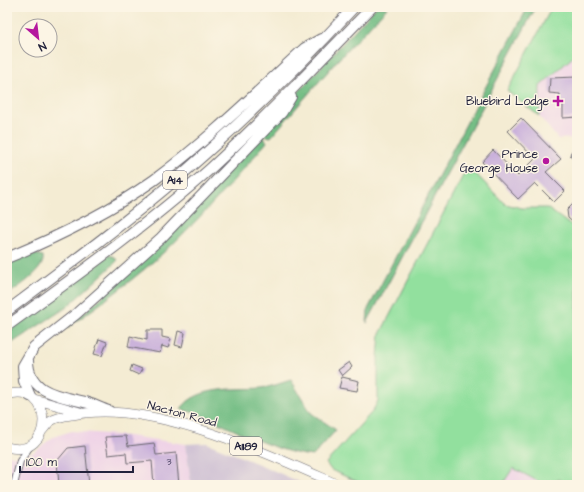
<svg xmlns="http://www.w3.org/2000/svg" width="584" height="492" font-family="'Architects Daughter',sans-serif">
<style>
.built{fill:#eed0e7}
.industrial{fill:#ccbed3}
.green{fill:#92e09e;stroke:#5a816c}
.forest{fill:#75be85;stroke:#4c7060}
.building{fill:#c6acda}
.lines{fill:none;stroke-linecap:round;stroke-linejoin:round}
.minor-casing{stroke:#6c6970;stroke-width:8}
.primary-casing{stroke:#6c6970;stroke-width:10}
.trunk-casing{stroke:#6c6970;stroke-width:12}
.minor{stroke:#fff;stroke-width:6}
.primary{stroke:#fff;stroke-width:9}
.trunk{stroke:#fff;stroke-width:10}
.poi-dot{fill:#b5179e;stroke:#fcf5e5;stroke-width:1.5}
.labels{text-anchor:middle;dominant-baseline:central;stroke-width:3;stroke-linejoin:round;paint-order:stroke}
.number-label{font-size:10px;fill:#4b4463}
.shield{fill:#fcf5e5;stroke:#63616e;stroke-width:1}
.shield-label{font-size:11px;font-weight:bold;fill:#22223b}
.poi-label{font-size:12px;fill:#22223b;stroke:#fcf5e5;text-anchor:end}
.street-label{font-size:12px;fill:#22223b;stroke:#fcf5e5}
</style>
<rect width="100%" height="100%" fill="#fcf5e5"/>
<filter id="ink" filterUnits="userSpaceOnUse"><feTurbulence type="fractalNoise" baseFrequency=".025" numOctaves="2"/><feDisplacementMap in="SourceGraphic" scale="8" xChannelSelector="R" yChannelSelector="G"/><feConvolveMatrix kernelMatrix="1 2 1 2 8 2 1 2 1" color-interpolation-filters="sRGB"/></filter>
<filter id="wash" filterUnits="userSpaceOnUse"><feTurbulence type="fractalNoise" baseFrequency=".012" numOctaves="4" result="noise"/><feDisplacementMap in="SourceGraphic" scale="16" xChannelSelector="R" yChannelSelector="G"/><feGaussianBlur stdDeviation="0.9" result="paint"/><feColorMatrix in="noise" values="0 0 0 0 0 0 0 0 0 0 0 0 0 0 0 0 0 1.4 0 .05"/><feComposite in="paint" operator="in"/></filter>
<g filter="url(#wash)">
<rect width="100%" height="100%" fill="#f4ecd3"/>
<path class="built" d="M574 56H577V138L558 139 539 116 540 86Z
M72 431 129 436 186 444 191 485H7V455L16 456 34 452 53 437Z
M513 467 545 485H502Z"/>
<path class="industrial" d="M207 443 261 465 306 485H191L186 444Z"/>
<path class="green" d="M552 7H577V56H574L540 86 539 116 507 91Z
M467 168 473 171 505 204 522 208H547L569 224 577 226V485H570L558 479 553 485H545L513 468 502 485H365L331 470 326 463 372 412 378 401V358L380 334Z"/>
<path class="forest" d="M376 7H388L336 62 271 137 262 135 267 142C241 172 215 202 187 230 151 267 109 298 67 328L148 256 199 206 275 117Z
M528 7H536L367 323 368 309Z
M35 254 43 256C46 270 17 288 7 295V263Z
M109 255 115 257 117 261 114 264 67 307 12 343 7 342V330Z
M291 380 311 413 336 430 313 456C277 453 232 428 198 414 193 412 186 411 181 409 197 385 236 390 261 388 271 387 281 383 291 380Z"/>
<g id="blocks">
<path class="building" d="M577 77V117L563 118V102L560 101V94L549 93 550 78Z
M521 118 561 159 546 172 565 191 554 202 535 183 518 199 482 162 493 150 518 176 535 159 508 131Z
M573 204H577V226L568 218 567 210Z
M147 330H162V337L171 339 168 348 162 346 160 353 128 347 130 336 147 340Z
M178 331 185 333 182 347 175 345Z
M99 339 107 342 102 356 94 354Z
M349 362 352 367 342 376 338 370Z
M132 365 142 369 139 375 130 371Z
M342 377 359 381 357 391 339 388Z
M126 436 128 446 154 443 156 455 176 453 179 485H154L152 461 127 463 126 453 108 455 105 437Z
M85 446 89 485H59L57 461 68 448Z"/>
</g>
</g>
<g filter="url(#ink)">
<use href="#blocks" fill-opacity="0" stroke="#6c6970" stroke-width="1"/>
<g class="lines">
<g class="minor-casing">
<path id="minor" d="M574 154 577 151
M14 485 20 461 30 446"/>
</g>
<g class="primary-casing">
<path id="primary" d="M7 395C55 380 55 461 7 447
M34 399 80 412
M41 432C44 429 47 424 51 421 57 417 65 416 72 415 150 398 268 454 339 485"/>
</g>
<g class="trunk-casing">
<path id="trunk" d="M7 258C58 237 109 212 154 180 208 140 256 93 305 48L321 39
M7 311C75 260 143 210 206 153 258 107 307 58 354 7
M7 326C76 276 146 226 210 169 266 117 319 62 372 7
M28 360C28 395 63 396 88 403 95 405 102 409 109 411
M30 396 24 381 23 366 34 347 76 314 161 238 282 112 291 97"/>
</g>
<use href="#minor" class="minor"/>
<use href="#primary" class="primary"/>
<use href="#trunk" class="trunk"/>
</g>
</g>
<g class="poi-dot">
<path d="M556 95h4v4h4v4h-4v4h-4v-4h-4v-4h4z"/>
<circle cx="546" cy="161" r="4"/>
</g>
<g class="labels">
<g class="number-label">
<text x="169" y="462">3</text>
</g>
<g class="shield">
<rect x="163" y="171" width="24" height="18" rx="3"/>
<rect x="230" y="437" width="32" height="18" rx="3"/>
</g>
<g class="shield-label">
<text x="175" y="180">A14</text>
<text x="246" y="446">A1189</text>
</g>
<g class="poi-label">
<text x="549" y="101">Bluebird Lodge</text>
<text x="538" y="154">Prince<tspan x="538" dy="14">George House</tspan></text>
</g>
<g class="street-label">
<text transform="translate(182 414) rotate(15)">Nacton Road</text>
</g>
</g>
<rect width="584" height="492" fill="none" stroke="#fcf5e5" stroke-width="24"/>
<g transform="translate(38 38) rotate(152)"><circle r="19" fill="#fcf5e5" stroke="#a5a1a1"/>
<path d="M0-3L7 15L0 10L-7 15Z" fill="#b5179e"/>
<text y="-6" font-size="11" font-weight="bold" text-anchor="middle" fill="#22223b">N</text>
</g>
<path d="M20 466v6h113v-6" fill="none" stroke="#22223b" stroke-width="2"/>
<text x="26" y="466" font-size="12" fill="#22223b" stroke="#fcf5e5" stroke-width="3" paint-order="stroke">100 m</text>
</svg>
